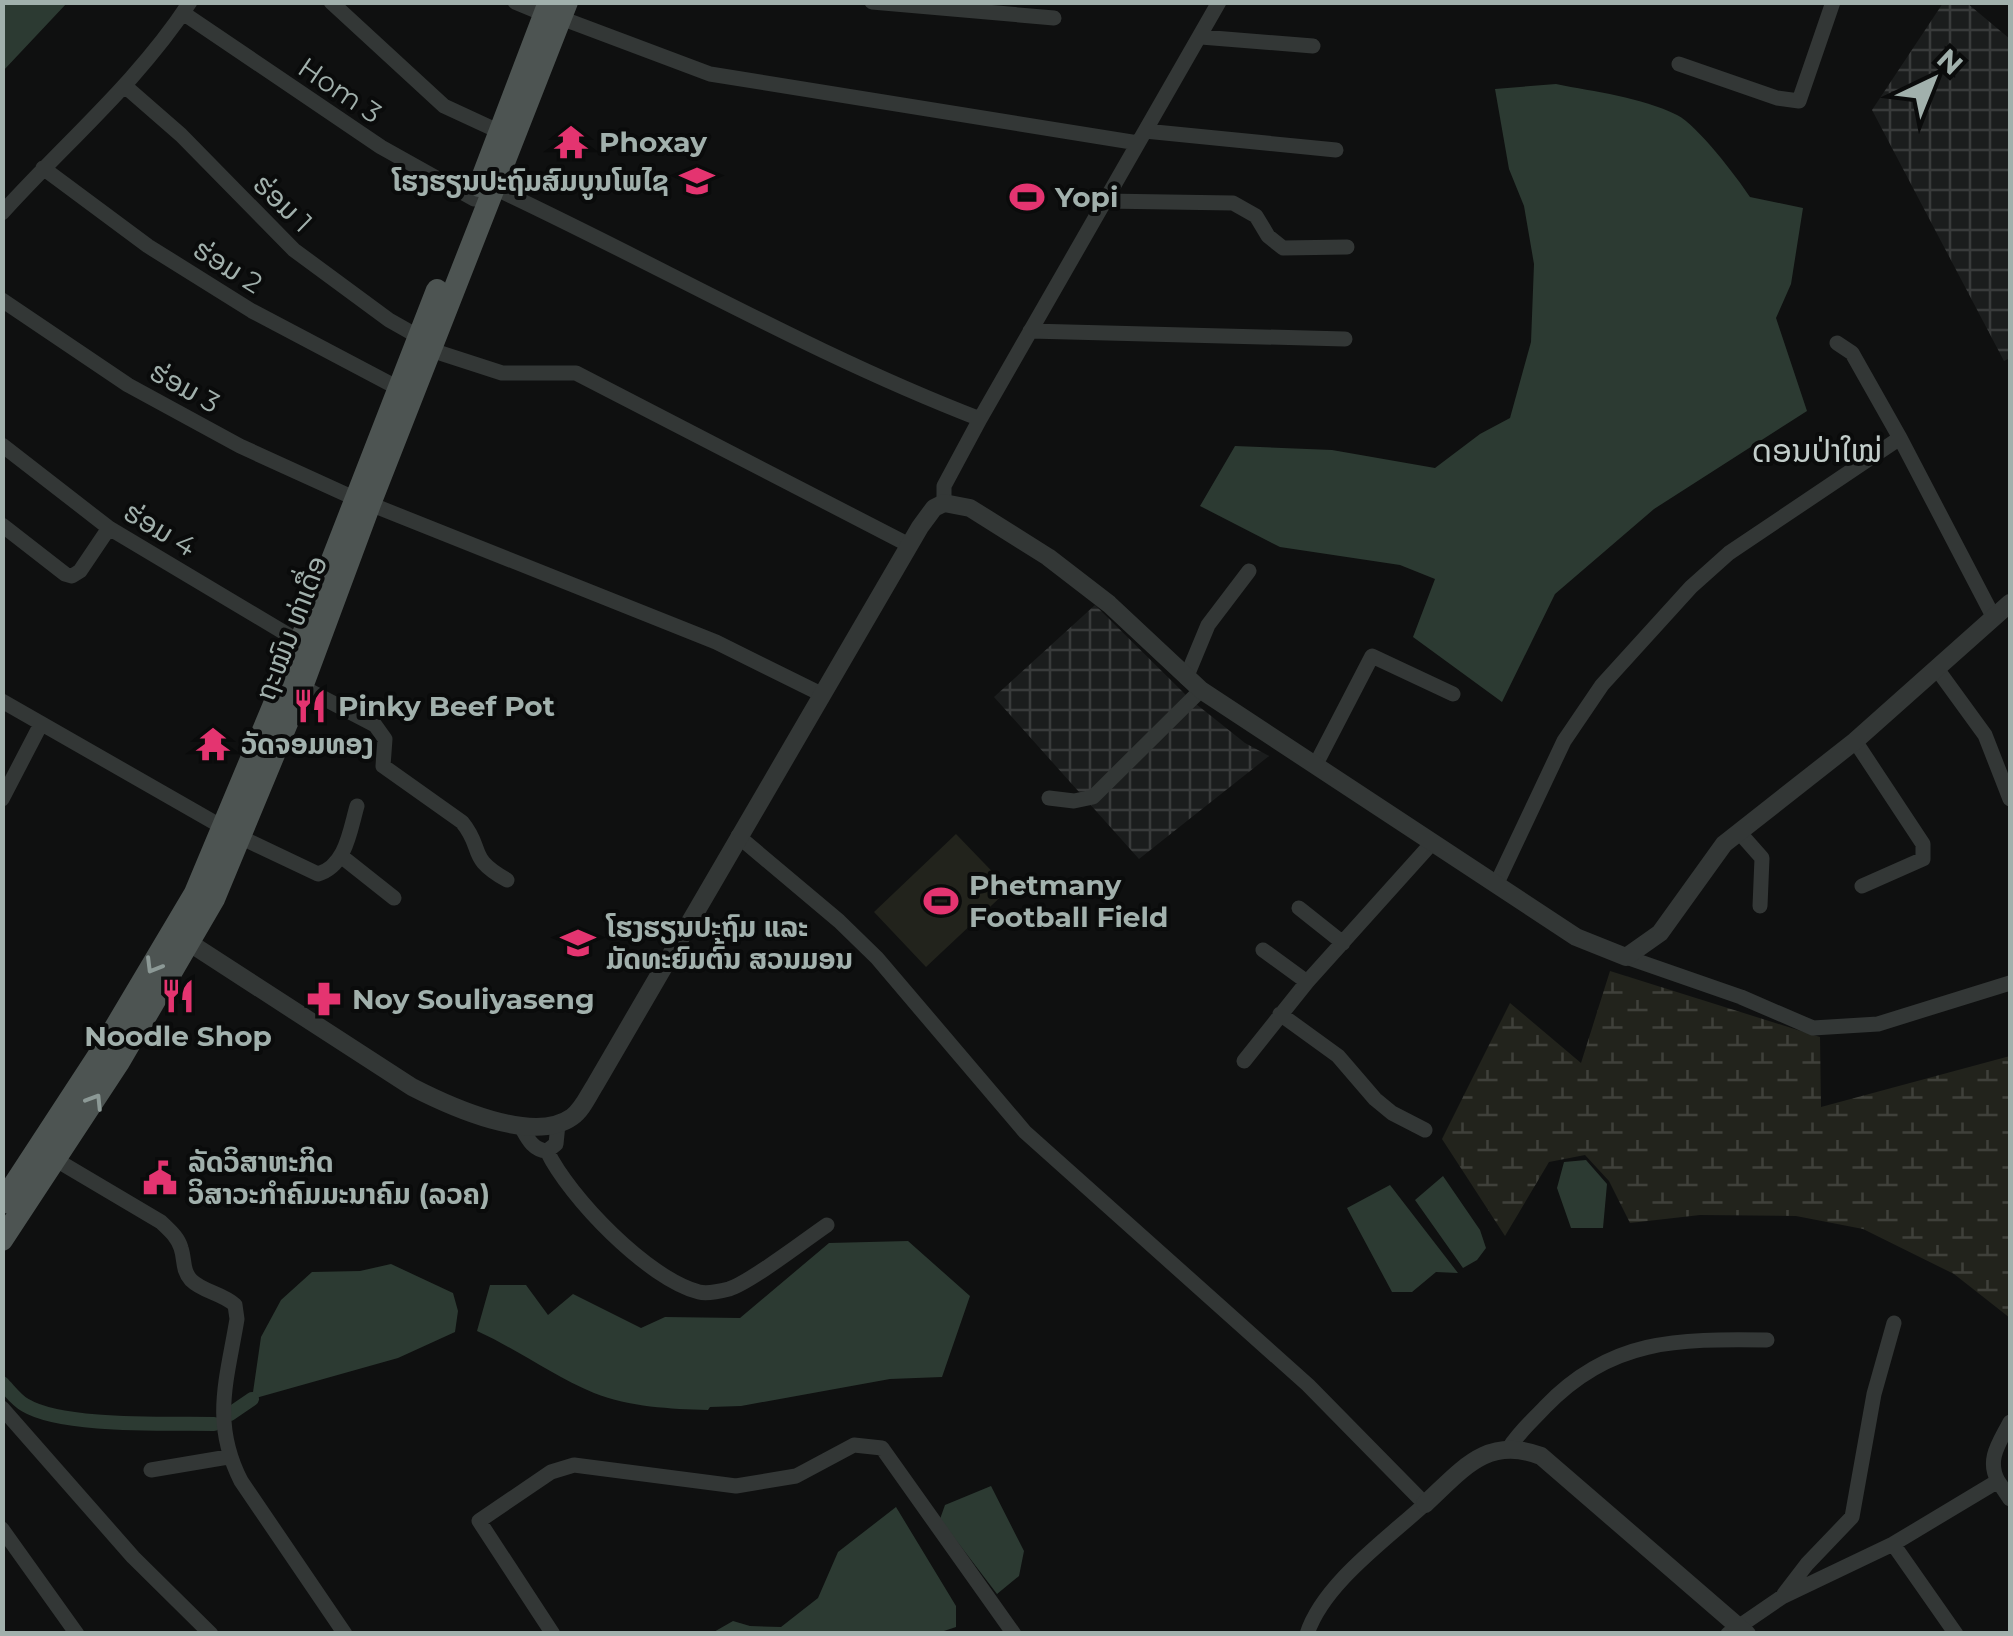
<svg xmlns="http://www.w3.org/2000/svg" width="2013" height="1636" font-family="Montserrat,'Noto Sans Lao',sans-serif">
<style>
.industrial{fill:url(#industrial-grid)}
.wetland{fill:url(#wetland-marsh)}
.garden{fill:#22231c}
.water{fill:#2c3a32}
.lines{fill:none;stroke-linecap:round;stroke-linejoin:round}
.canal{stroke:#2c3a32;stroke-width:14}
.minor{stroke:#333736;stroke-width:15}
.tertiary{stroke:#333736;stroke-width:18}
.primary{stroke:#4d5452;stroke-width:22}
.oneway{stroke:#8c9996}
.labels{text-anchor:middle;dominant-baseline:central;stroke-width:8;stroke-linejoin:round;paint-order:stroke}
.street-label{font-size:28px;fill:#a1b0ac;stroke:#0a0b0b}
.poi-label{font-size:28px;font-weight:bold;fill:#a1b0ac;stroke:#0a0b0b;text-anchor:start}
.quarter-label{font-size:32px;fill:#c2cdca;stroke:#0a0b0b}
</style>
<defs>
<pattern id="industrial-grid" width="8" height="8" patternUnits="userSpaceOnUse" patternTransform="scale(2.5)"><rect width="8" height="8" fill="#1b1d1d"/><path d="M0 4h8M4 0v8" fill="none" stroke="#393b3b"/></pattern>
<pattern id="wetland-marsh" width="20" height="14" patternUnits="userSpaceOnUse" patternTransform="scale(2.5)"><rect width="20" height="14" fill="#22231c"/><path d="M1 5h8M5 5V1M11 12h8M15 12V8" fill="none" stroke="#3f403a"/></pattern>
</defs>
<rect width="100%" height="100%" fill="#0f1010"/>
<path class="industrial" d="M1943 3H1967L2010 39V358L2004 361 1872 110Z
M1095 605 1191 700 1245 743 1269 756 1139 859 994 697Z"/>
<path class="wetland" d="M1610 971 1820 1037 1821 1107 2010 1056V1318L1954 1274 1863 1229 1796 1216 1700 1215 1630 1223 1609 1181 1585 1155 1549 1162 1505 1236 1442 1139 1510 1003 1581 1063Z"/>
<path class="garden" d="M956 834 1009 889 926 967 874 912Z"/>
<path class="water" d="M3 2 67 3 3 71 2 3Z
M1556 84C1595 92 1641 97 1677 115 1697 125 1737 177 1750 197L1803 208 1791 284 1776 318 1807 411 1654 509 1555 594 1502 702 1413 637 1435 579 1400 565 1280 547 1200 506 1235 446 1332 450 1435 468 1480 434 1510 418 1531 342 1534 264 1524 206 1509 169 1495 89Z
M1586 1160 1607 1184 1603 1228H1571L1557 1188 1564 1162Z
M1443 1176 1480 1230 1486 1248 1477 1260 1463 1268 1415 1200Z
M1390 1185 1458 1273 1436 1272 1412 1292H1392L1347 1208Z
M908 1241 970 1296 942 1377 890 1379 741 1406 710 1407 708 1410C670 1409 630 1407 594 1393 553 1376 517 1349 477 1331L490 1285H526L548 1315 573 1294 641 1328 665 1317 740 1318 829 1243Z
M391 1264 453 1293 458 1311 455 1332 398 1358 252 1399 261 1337 281 1300 312 1272 360 1271Z
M991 1486 1024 1551 1019 1576 997 1594 940 1519 945 1505Z
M896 1507 956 1606V1627L935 1634 712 1633 733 1621 750 1626 781 1627 818 1598 838 1552Z"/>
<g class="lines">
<path class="canal" d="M2 1383C9 1390 17 1401 25 1405 63 1428 169 1423 214 1424
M230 1414 252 1399"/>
<path class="minor" d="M331 2 444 106 498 131
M515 2 544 14
M872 2 1054 18
M183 13 381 147 474 199
M561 18 710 74 1138 143
M1201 37 1313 46
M1679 64 1777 98 1799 101 1833 2
M126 87 181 135 294 250 389 320 419 337
M1145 131 1336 150
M43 168 148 246 252 311 398 388
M488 185C652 261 811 354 980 419
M1104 201 1233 203 1256 216 1268 236 1283 248 1347 247
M2 213C65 143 138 82 190 2
M2 300 128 385 240 446 354 498
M1030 331 1345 339
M1837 343 1852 353 1900 438 1994 618
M431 350 502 373H576L909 545
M2 445 109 528 300 642
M944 503V486L980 419 1219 2
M370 504 716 642 821 694
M2 525 65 574 72 576 80 571 109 528
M1937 669 1985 735 2010 799
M1186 678 1208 625 1249 571
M302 687 375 725 385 739 383 766 462 822C485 850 466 857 507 880
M2 701 224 828
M1855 741 1923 844V859L1862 886
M1316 764 1372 656 1453 694
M1049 798 1074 801 1093 797 1201 690
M2 799 41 724
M1739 832 1762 858 1760 906
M738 836 839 921 877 958 1025 1132 1308 1385 1425 1504C1387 1539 1323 1584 1307 1634
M240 837 318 874C346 866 350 830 357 806
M341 856 394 898
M1496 885 1564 741 1602 685 1691 587 1729 553 1900 438
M1299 908 1343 943
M1263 950 1307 982
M1626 957 1741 997 1813 1028 1878 1024 2010 983
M1280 1014 1338 1056 1375 1099 1392 1113 1425 1130
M1244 1061 1307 982 1432 843
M520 1125C527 1137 532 1150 547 1151L556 1144 558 1124
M547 1151C569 1197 648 1279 699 1292 707 1294 721 1291 729 1289 751 1282 805 1240 827 1225
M58 1161 161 1222C169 1230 178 1237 181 1248 185 1260 182 1270 191 1280 203 1292 222 1293 235 1305L237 1319C227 1380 211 1422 241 1481L345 1634
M2 1408 133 1557 211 1634
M1509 1448C1519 1432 1533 1420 1545 1407 1611 1338 1678 1339 1767 1340
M151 1470 228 1457
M1998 1481 2010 1499
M2 1529 77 1634
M1893 1544 1956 1634
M1784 1594 1807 1564 1852 1517 1874 1394 1894 1323
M553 1634 479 1521 551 1472 574 1465 736 1486 796 1476 854 1445 882 1448 1014 1634
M1728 1634 1782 1597 1893 1544 1998 1481C1986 1459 2000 1442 2010 1422"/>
<path class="tertiary" d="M182 938 412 1087C449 1106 533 1145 572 1117 582 1110 588 1096 595 1085L920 527 934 508 944 503 970 508 1048 557 1109 604 1201 690 1576 937 1626 957 1660 933 1724 844 1855 741 2010 603
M1425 1504C1462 1470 1487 1435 1541 1456L1747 1634"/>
<path class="primary" d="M479 186 549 2
M2 1203 100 1053 195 893 300 642 437 290
M2 1240 119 1062 214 899 302 687 370 504 567 2"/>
</g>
<defs><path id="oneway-chevron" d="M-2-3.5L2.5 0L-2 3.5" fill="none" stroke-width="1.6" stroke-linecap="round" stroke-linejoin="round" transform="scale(2.5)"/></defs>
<g class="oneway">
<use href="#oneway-chevron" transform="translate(153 966) rotate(121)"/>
<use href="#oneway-chevron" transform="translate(95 1101) rotate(-58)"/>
</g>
<defs>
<g id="temple-bare" transform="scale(2.7)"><path d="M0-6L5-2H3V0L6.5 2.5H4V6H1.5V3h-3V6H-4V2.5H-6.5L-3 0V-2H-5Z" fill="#e43470" stroke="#0a0b0b" stroke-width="2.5" paint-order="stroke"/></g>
<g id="school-bare" transform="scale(2.7)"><path d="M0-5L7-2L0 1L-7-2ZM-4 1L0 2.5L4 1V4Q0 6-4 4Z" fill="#e43470" stroke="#0a0b0b" stroke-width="2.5" paint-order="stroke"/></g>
<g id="stadium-bare" transform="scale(2.7)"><path d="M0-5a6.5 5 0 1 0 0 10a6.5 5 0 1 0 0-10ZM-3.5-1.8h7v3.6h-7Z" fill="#e43470" stroke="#0a0b0b" stroke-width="2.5" paint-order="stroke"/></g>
<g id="restaurant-bare" transform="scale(2.7)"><path d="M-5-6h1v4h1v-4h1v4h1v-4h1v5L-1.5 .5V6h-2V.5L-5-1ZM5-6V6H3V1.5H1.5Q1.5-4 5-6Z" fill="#e43470" stroke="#0a0b0b" stroke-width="2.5" paint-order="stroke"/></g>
<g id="pharmacy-bare" transform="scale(2.7)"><path d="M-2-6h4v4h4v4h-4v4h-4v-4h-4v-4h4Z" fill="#e43470" stroke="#0a0b0b" stroke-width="2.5" paint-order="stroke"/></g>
<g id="civic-bare" transform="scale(2.7)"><path d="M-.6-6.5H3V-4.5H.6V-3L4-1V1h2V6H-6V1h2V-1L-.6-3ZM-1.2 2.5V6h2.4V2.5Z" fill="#e43470" stroke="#0a0b0b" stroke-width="2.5" paint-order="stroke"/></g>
</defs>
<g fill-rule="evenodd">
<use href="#temple-bare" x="571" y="142"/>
<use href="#school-bare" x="697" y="181"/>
<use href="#stadium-bare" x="1027" y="197"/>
<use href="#restaurant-bare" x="310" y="706"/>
<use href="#temple-bare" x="213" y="744"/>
<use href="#stadium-bare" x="941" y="901"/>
<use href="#school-bare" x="578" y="943"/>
<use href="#restaurant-bare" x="178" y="996"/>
<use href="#pharmacy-bare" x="324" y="999"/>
<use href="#civic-bare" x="160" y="1178"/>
</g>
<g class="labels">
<g class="street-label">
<text transform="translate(340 90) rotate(34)">Hom 3</text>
<text transform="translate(283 203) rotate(44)">ຮ່ອມ 1</text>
<text transform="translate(228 266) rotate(32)">ຮ່ອມ 2</text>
<text transform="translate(185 387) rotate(29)">ຮ່ອມ 3</text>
<text transform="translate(160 529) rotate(31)">ຮ່ອມ 4</text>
<text transform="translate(291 628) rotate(-69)">ຖະໝົນ ທ່າເດື່ອ</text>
</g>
<g class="poi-label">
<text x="599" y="142">Phoxay</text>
<text x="669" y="181" text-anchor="end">ໂຮງຮຽນປະຖົມສົມບູນໂພໄຊ</text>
<text x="1055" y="197">Yopi</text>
<text x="338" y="706">Pinky Beef Pot</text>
<text x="241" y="744">ວັດຈອມທອງ</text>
<text x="969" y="885">Phetmany<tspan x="969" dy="32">Football Field</tspan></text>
<text x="606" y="927">ໂຮງຮຽນປະຖົມ ແລະ<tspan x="606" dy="32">ມັດທະຍົມຕົ້ນ ສວນມອນ</tspan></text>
<text x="352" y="999">Noy Souliyaseng</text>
<text x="178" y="1036" text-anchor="middle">Noodle Shop</text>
<text x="188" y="1162">ລັດວິສາຫະກິດ<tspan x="188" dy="32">ວິສາວະກຳຄົມມະນາຄົມ (ລວຄ)</tspan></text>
</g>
<g class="quarter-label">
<text x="1817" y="450">ດອນປ່າໃໝ່</text>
</g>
</g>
<rect width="2013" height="1636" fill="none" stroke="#a1b0ac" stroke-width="10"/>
<g transform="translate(1933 80) rotate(43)" stroke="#0a0b0b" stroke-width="8" paint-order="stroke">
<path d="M0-8L18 38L0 25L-18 38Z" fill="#a1b0ac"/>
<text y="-15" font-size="28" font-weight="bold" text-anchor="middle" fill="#a1b0ac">N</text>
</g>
</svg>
